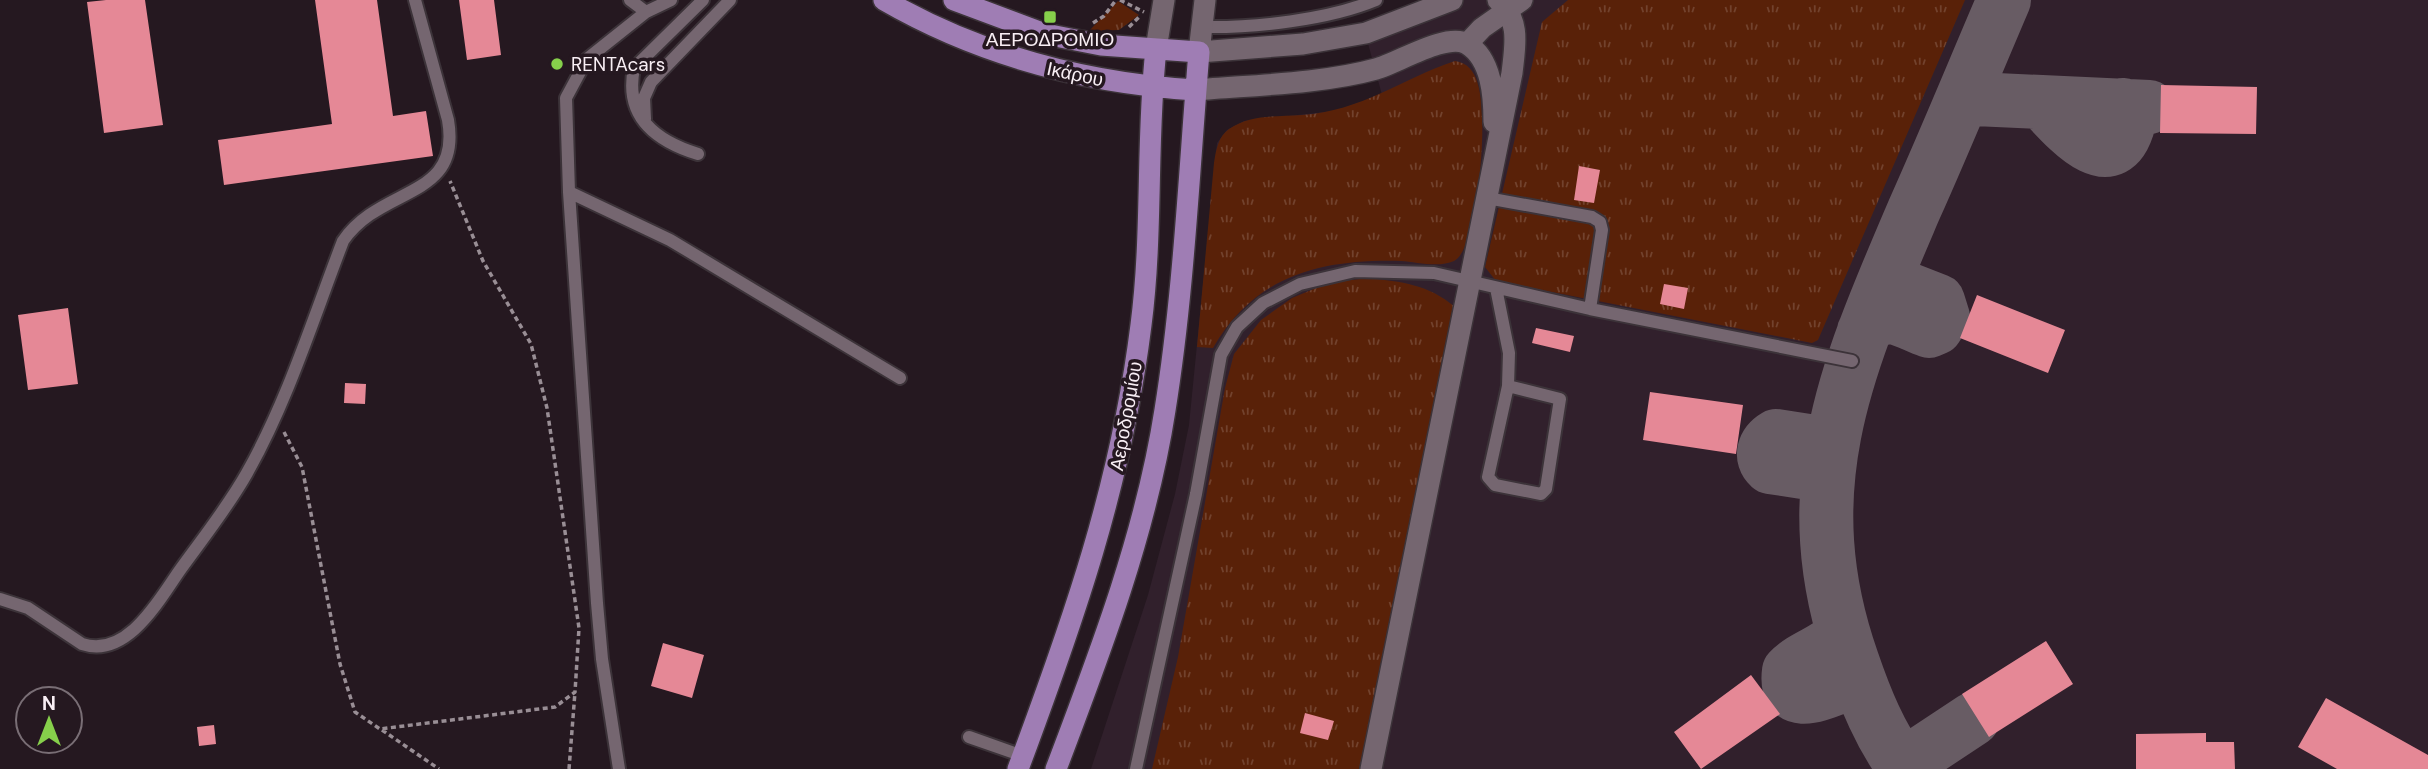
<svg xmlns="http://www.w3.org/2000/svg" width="2428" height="769" font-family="'DM Sans',sans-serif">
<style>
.built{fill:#31202c}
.grass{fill:url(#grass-tufts)}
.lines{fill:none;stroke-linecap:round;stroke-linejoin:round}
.taxiway{stroke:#685c64;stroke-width:54}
.building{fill:#e58896}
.lane-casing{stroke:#3c3339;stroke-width:16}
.street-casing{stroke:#3c3339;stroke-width:24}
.primary-casing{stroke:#3c3339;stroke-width:24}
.path{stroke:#998e95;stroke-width:3.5;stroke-dasharray:5 3.5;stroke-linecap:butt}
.lane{stroke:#756670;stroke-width:12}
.street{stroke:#756670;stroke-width:21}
.primary{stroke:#9f7db4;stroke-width:21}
.poi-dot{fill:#86cf4b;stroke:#251820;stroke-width:2.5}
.labels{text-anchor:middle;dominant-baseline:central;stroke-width:7;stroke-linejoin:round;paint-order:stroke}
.poi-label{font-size:19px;fill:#f8eef4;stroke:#251820}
.street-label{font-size:19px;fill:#f8eef4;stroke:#251820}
</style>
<defs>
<pattern id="grass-tufts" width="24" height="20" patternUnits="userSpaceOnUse" patternTransform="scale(1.75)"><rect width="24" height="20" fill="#592108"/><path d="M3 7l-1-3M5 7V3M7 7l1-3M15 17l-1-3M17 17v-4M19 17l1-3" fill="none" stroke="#72422d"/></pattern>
</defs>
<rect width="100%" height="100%" fill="#251820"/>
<path class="built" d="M1427 0H2428V769H1091L1148 595 1175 494 1189 425 1217 143 1227 130 1244 121 1334 111 1382 95 1363 25Z"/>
<path class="grass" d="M1568 0H1965L1818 340 1812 343 1496 281 1485 267 1542 22Z
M1118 1 1139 15 1119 30 1089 31Z
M1455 61C1480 64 1481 97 1482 117 1484 143 1477 250 1454 261 1439 268 1416 262 1401 261 1321 259 1255 275 1213 348L1197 347 1214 163C1216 150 1218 137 1229 129 1251 114 1277 117 1302 115 1362 111 1401 79 1455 61Z
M1368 278C1402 282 1428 284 1455 307L1364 769H1152L1178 657 1225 388 1234 354 1261 320 1292 298 1328 283Z"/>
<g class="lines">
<path class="taxiway" d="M1967 88 1975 99 2149 107
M2042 102C2062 123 2113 186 2129 122L2123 105
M1864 331C1885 306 1902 321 1929 331L1936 328 1943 317 1938 301 1897 285 1887 275
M1827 483 1816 474 1770 467C1759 457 1764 443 1776 436L1821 443 1833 438
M1842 634C1828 651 1804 655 1789 671 1783 715 1826 691 1847 684L1855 669
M1898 760H1911L1973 719
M1905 769C1880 736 1865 698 1852 660 1792 488 1847 367 1914 210 1945 141 1974 70 2004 0"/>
</g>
<path class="building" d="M106 0H145L163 125 104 133 87 2Z
M315 0H377L393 116 426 111 433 156 224 185 218 140 332 124Z
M459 0H494L501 55 467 60Z
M2161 85 2257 87 2256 134 2160 133Z
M1579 166 1600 170 1594 203 1574 200Z
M1664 284 1688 288 1684 309 1660 304Z
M1977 295 2065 330 2048 373 1960 338Z
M68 308 78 384 28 390 18 315Z
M1536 328 1574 336 1570 352 1532 343Z
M345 383 366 384 365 404 344 403Z
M1650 392 1743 405 1736 454 1643 440Z
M2046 641 2073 684 1989 737 1962 694Z
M663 643 704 655 692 698 651 686Z
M1751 675 1780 714 1701 769 1674 732Z
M2326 698 2428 755V769H2337L2298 747Z
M1305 713 1334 721 1328 740 1300 733Z
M214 725 216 744 199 746 197 727Z
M2206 733V742H2234L2235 769H2136V734Z"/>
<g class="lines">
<g class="lane-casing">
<path id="lane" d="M630 0 646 12
M1202 27C1254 28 1328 20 1376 0
M645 119 644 98 651 82 730 0
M698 154C656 141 624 117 634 68L703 0
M569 192 670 240 900 378
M1487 198 1592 217 1600 222 1602 230 1590 309
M1496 288 1509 353 1508 386 1488 477 1495 485 1541 494 1546 489 1560 399 1508 386
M0 599 28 608 82 644C127 659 159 600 180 570 203 538 228 507 247 473 288 400 313 319 343 241 381 185 462 200 448 120L415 0
M969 737 1023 756
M619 769 602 659 597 603 569 192 566 98 587 59 646 12 671 0
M1136 769 1196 494 1221 355 1237 327 1263 303 1300 284 1355 271 1434 273 1590 309 1852 361"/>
</g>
<g class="street-casing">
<path id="street" d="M1205 0 1199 52 1303 44 1366 33 1452 0
M1467 44 1482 28 1522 0
M1156 49 1164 0
M1196 90C1253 85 1321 84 1376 69 1398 63 1447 32 1467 44 1492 59 1494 97 1494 122
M1371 769 1512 73C1515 46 1521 20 1498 0"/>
</g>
<g class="primary-casing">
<path id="primary" d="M884 0C981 56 1084 83 1196 90
M954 0 1045 34 1101 45 1199 52C1189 171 1184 292 1165 410 1146 533 1100 653 1056 769
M1018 769C1074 619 1121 485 1141 325 1153 233 1146 140 1156 49"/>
</g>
<path class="path" d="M1120 0 1144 12
M1093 23 1104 16 1116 0
M1129 27 1141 15
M284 432 302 467 340 664 355 712 380 729 555 707 575 692 579 628 547 408 531 344 483 261 450 181
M382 730 439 769
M569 769 575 692"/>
<use href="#lane" class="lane"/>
<use href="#street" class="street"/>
<use href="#primary" class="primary"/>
</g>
<g class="poi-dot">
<rect x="1043" y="10" width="14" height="14" rx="3.5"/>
<circle cx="557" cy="64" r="7"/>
</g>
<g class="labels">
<g class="poi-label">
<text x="1050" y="39">ΑΕΡΟΔΡΟΜΙΟ</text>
<text x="571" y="64" text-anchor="start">RENTAcars</text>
</g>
<g class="street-label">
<text transform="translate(1075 74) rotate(12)">Ικάρου</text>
<text transform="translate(1126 416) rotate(-80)">Αεροδρομίου</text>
</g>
</g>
<g transform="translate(49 720)"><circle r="33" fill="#251820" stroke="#796e75" stroke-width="2"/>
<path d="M0-5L12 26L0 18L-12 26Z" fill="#86cf4b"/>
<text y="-10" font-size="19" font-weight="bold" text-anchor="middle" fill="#f8eef4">N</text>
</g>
</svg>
